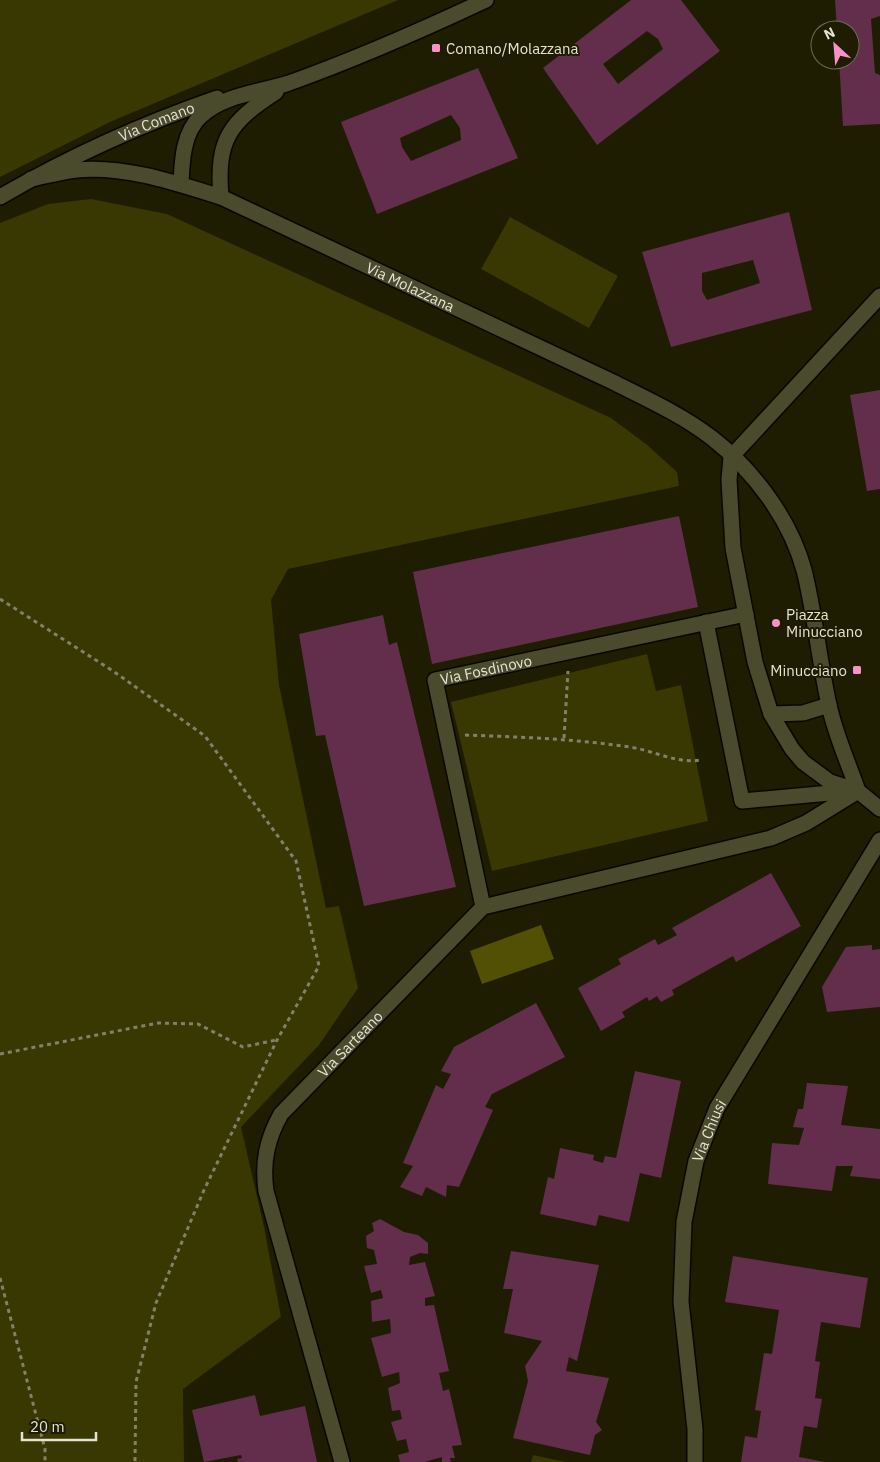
<svg xmlns="http://www.w3.org/2000/svg" width="880" height="1462" font-family="'IBM Plex Sans',sans-serif">
<style>
.green{fill:#393702}
.water{fill:#525005}
.building{fill:#632d4c;fill-rule:evenodd}
.lines{fill:none;stroke-linecap:round;stroke-linejoin:round}
.minor-casing{stroke:#090700;stroke-width:18}
.path{stroke:#82816b;stroke-width:3;stroke-dasharray:4 4;stroke-linecap:butt}
.minor{stroke:#4a4a2c;stroke-width:15}
.poi-dot{fill:#f890ca;stroke:#1e1d01;stroke-width:2}
.labels{text-anchor:middle;dominant-baseline:central;stroke-width:4;stroke-linejoin:round;paint-order:stroke}
.poi-label{font-size:15px;fill:#e3e3d2;stroke:#1e1d01;text-anchor:start}
.street-label{font-size:15px;fill:#e3e3d2;stroke:#1e1d01}
</style>
<rect width="100%" height="100%" fill="#1e1d01"/>
<path class="green" d="M0 0H398L110 122 0 177Z
M91 199 167 214 611 418 646 444 677 472 679 486 288 569 271 600 279 685 326 908 339 906 358 988 319 1045 241 1127 264 1227 281 1317 183 1389 184 1462H0V223L48 204Z
M510 217 618 276 589 328 481 269Z
M647 654 656 691 681 685 708 821 492 871 451 702Z
M533 1455 566 1462H531Z"/>
<path class="water" d="M541 925 554 959 482 984 470 951Z"/>
<path class="building" d="M631 0H681L720 51 597 145 543 68ZM647 31 658 39 663 49 618 84 603 64Z
M835 0H880V16L871 19 875 73 880 75V124L843 126 839 60H850V30H837Z
M478 68 518 158 377 214 341 122ZM451 115 460 128 461 140 411 161 402 147 400 138Z
M789 212 812 310 671 347 642 252ZM753 260 760 283 707 300 702 291V273Z
M880 390V489L867 491 850 395Z
M679 516 698 607 432 664 413 572Z
M383 615 389 645 397 642 456 887 364 906 325 735 316 736 299 634Z
M771 873 801 926 736 962 733 956 672 990 674 995 661 1002 657 996 649 1001 647 997 622 1012 625 1017 601 1031 578 988 621 964 618 959 655 939 658 945 677 935 672 928Z
M872 945V950L880 949V1007L827 1012 822 987 846 947Z
M536 1003 565 1057 492 1094 485 1107 493 1110 459 1187 447 1185 446 1197 426 1187 422 1196 400 1187 413 1166 403 1163 436 1085 443 1089 451 1074 441 1071 454 1047Z
M635 1071 681 1081 661 1178 640 1173 629 1222 599 1215 596 1226 540 1214 548 1177 554 1179 560 1148 594 1155 593 1160 603 1163 605 1156 616 1158Z
M807 1083 848 1086 841 1125 880 1129V1179L850 1176 853 1166H836L832 1191 768 1184 772 1143 799 1145 804 1128 793 1127 798 1109H803Z
M380 1219 404 1232 418 1235 428 1243V1254L420 1253 410 1257 409 1265 425 1262 435 1296 425 1298V1306L434 1305 449 1371 439 1373 443 1391 449 1389 462 1445 452 1446 455 1458H450L451 1462H442V1457L424 1462H400L398 1455 409 1452 406 1439 397 1441 391 1422 402 1419 400 1410 392 1411 388 1388 400 1383 399 1372 382 1377 371 1338 391 1333 390 1319 372 1322 371 1301 383 1298 381 1290 371 1293 364 1266 377 1264 374 1250 367 1248 366 1236 374 1231 372 1223Z
M511 1251 599 1265 577 1361 569 1357 566 1371 609 1378 596 1422 602 1430 595 1435 590 1455 513 1438 528 1381 525 1366 542 1341 504 1333 513 1289H503Z
M733 1256 868 1278 860 1328 821 1322 815 1361 820 1362 815 1398 822 1399 817 1428 804 1426 799 1457 825 1462H741L745 1436 757 1438 761 1411 755 1410 764 1353 772 1354 779 1310 725 1302Z
M255 1395 260 1416 305 1406 317 1462H238L237 1459 242 1458 241 1455 204 1462 192 1410Z"/>
<g class="lines">
<g class="minor-casing">
<g id="minor">
<path id="s1" d="M31 179C46 176 61 172 76 170 124 165 176 183 221 197L613 382C647 399 682 415 712 438 754 471 790 519 804 570 815 614 819 660 829 705 835 734 848 762 858 791"/>
<path d="M181 183C182 161 183 132 201 116 223 95 261 92 289 83 356 59 422 30 486 0"/>
<path id="s2" d="M0 197C72 155 139 125 217 98"/>
<path d="M221 197C216 139 230 122 276 92"/>
<path d="M880 296 731 457 729 480 733 548 755 662 771 714 792 749 803 762 830 782 858 791 880 809"/>
<path d="M706 622 742 801 852 791"/>
<path d="M771 714 803 713 829 705"/>
<path id="s3" d="M483 907 435 680 746 614"/>
<path id="s4" d="M342 1462 266 1191C262 1162 267 1139 281 1114L483 907 771 838 806 823 858 791"/>
<path id="s5" d="M695 1462V1429L681 1302 684 1222 696 1161 717 1108 880 840"/>
</g>
</g>
<path class="path" d="M0 599 113 671 205 736 296 861 319 966 277 1040 204 1190 156 1303 136 1382 135 1462
M465 735C521 737 575 739 630 747 655 751 677 764 701 760
M564 738 568 671
M0 1054 158 1023 198 1024 243 1047 276 1040
M0 1278 45 1449V1462"/>
<use href="#minor" class="minor"/>
</g>
<g class="poi-dot">
<rect x="431" y="43" width="10" height="10" rx="2.5"/>
<circle cx="776" cy="623" r="5"/>
<rect x="852" y="665" width="10" height="10" rx="2.5"/>
</g>
<g class="labels">
<g class="poi-label">
<text x="446" y="48">Comano/Molazzana</text>
<text x="786" y="614">Piazza<tspan x="786" dy="17">Minucciano</tspan></text>
<text x="847" y="670" text-anchor="end">Minucciano</text>
</g>
<g class="street-label">
<text stroke="none"><textPath href="#s2" startOffset="174">Via Comano</textPath></text>
<text stroke="none"><textPath href="#s1" startOffset="404">Via Molazzana</textPath></text>
<text stroke="none"><textPath href="#s3" startOffset="284">Via Fosdinovo</textPath></text>
<text stroke="none"><textPath href="#s4" startOffset="460">Via Sarteano</textPath></text>
<text stroke="none"><textPath href="#s5" startOffset="336">Via Chiusi</textPath></text>
</g>
</g>
<g transform="translate(835 45) rotate(334)"><circle r="24" fill="#1e1d01" stroke="#6d6c55"/>
<path d="M0-4L9 19L0 12L-9 19Z" fill="#f890ca"/>
<text y="-8" font-size="14" font-weight="bold" text-anchor="middle" fill="#e3e3d2">N</text>
</g>
<path d="M22 1432v8h74v-8" fill="none" stroke="#e3e3d2" stroke-width="2.5"/>
<text x="30" y="1432" font-size="15" fill="#e3e3d2" stroke="#1e1d01" stroke-width="4" paint-order="stroke">20 m</text>
</svg>
